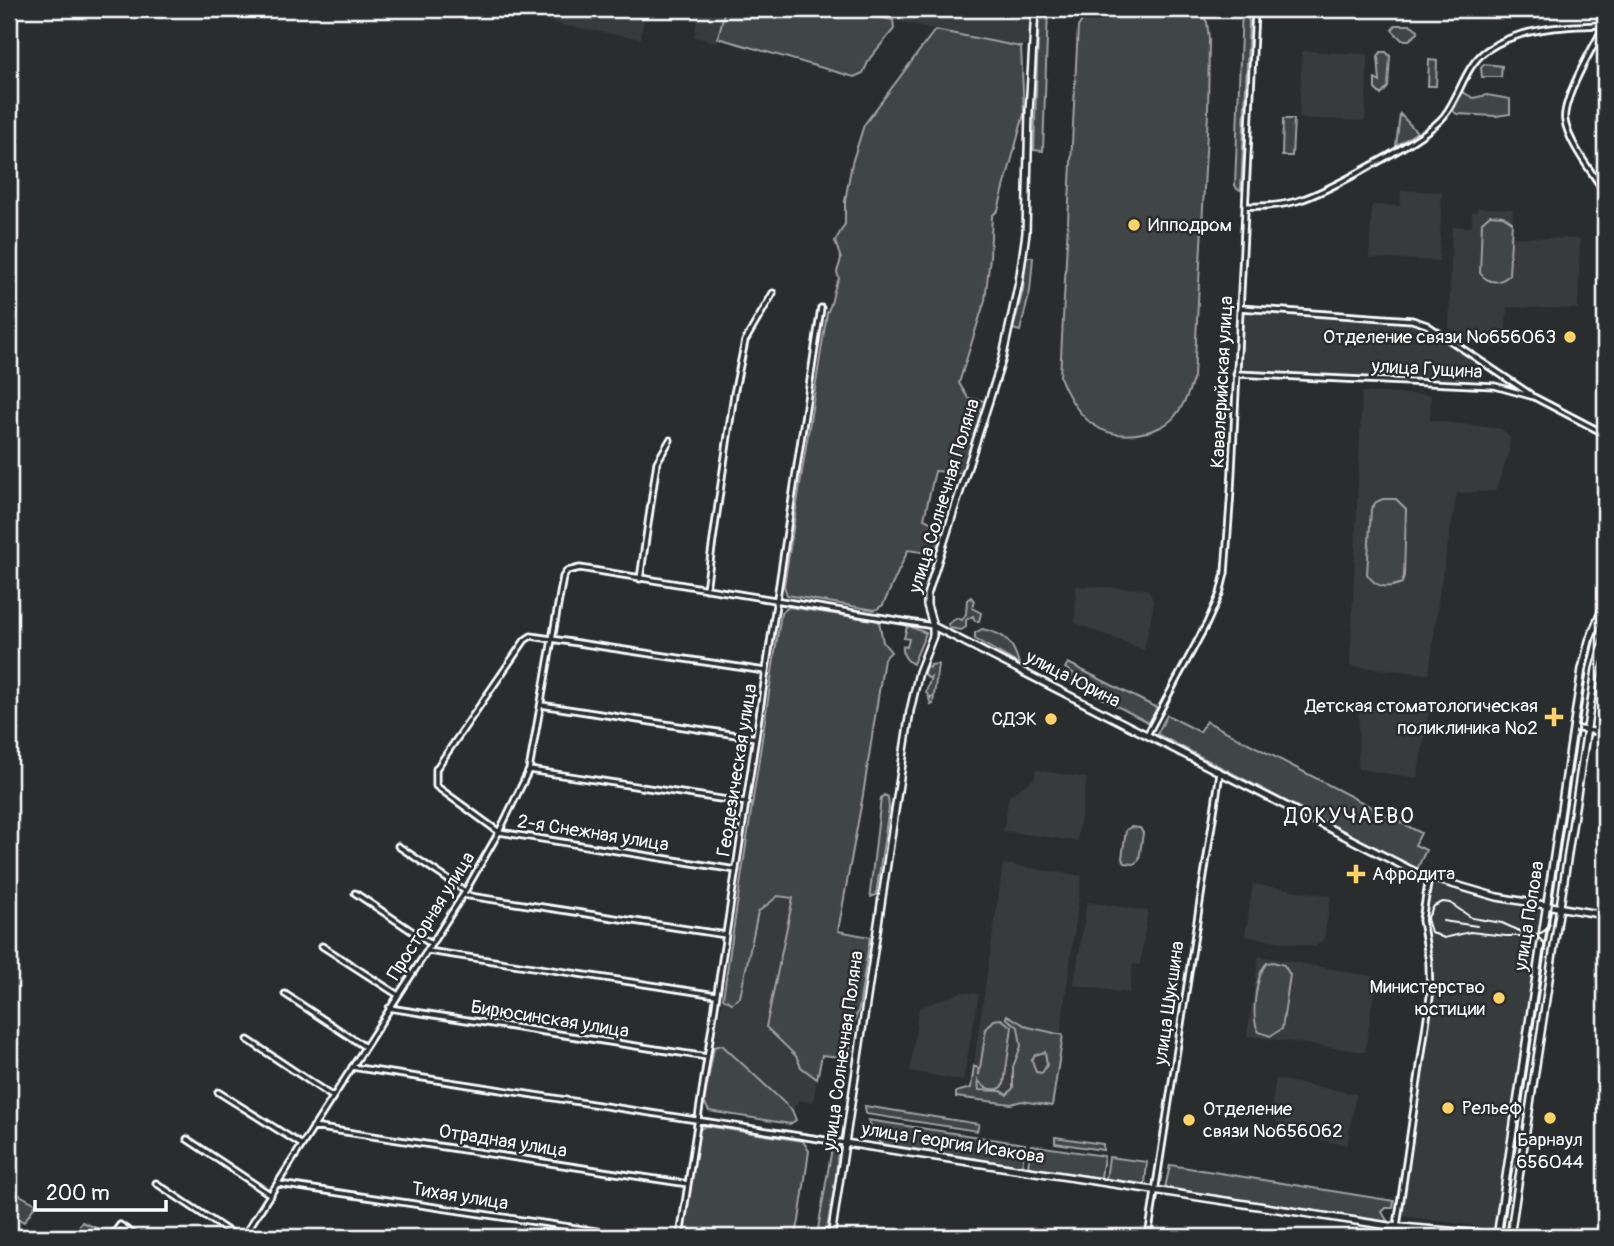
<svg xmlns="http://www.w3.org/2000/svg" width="1614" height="1246" font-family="Pangolin,sans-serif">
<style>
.built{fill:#373a3b}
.green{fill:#414445;stroke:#a0a2a2;stroke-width:2;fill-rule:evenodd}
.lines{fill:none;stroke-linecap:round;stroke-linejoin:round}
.street-casing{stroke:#fff;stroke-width:9}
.secondary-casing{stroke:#fff;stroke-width:10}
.street{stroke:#2a2d2e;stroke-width:3.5}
.secondary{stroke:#2a2d2e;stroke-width:5}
.tram{stroke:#fff;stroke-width:2}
.poi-dot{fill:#ffd166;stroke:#2a2d2e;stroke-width:2.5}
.labels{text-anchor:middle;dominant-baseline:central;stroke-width:5;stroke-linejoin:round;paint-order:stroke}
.poi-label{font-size:19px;fill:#fff;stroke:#2a2d2e;text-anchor:start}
.street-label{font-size:19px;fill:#fff;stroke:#2a2d2e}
.neighbourhood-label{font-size:21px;letter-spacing:2px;fill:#fff;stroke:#2a2d2e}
</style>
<rect width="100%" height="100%" fill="#2a2d2e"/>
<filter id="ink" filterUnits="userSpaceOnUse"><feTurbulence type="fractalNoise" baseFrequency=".0143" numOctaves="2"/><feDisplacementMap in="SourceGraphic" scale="14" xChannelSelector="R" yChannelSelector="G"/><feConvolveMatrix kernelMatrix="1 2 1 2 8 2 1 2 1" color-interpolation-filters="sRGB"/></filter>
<g filter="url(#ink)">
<path class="built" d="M512 9H645L641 39 561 25Z
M699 9H725L717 42 694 37Z
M838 9H1030L1027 43 1021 47Z
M1302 51 1368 54 1365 121 1299 118Z
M1401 190 1442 192 1439 261 1369 258 1372 205 1400 206Z
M1477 208 1513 209 1512 237 1580 239 1578 309 1507 307 1505 347 1476 346 1449 328 1452 227H1472V212H1477Z
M1242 313 1404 320 1485 366 1472 381 1240 371Z
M1362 392 1431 395 1430 420 1502 429 1510 438 1508 456 1495 491 1457 493 1439 595 1429 674 1350 666Z
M1076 586 1148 589 1154 603 1144 650 1075 623Z
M1359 701 1429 712 1417 778 1358 769Z
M1036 770 1087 778 1077 841 1003 831 1009 796 1034 779Z
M1003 864 1082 876 1051 1102 970 1090Z
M1430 882 1481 896 1533 907 1540 911 1541 915 1494 1229 1403 1216 1402 1205 1430 1015 1432 963 1423 921Z
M1253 884 1331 896 1324 939 1315 947 1245 936Z
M778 896 793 898 766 1027 796 1056 801 1067 817 1079 813 1103 800 1100 792 1110 722 1045 714 1047 723 998 732 1003 740 997 758 912Z
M1087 902 1148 911 1140 965 1133 964 1129 993 1074 985Z
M1259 956 1376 977 1365 1052 1247 1036Z
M962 992 979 994 963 1081 910 1071 919 1008Z
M1276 1079 1356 1094 1347 1145 1293 1135 1270 1115Z"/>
<path class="green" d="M725 9H838L893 20 894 29 870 58 863 73 854 77 718 38Z
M1039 9H1048L1043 151 1034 150Z
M1089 9H1198L1207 22 1209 39 1208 113 1194 377C1189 391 1185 404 1175 416 1169 424 1156 430 1147 432 1101 444 1076 417 1060 377L1078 27Z
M1242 9H1245L1249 22 1241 190 1237 189 1235 185Z
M1396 25H1411L1418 30V33L1409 40H1402L1392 30Z
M935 30 1021 47 1024 114 998 210 992 216 990 257 985 300 959 383 968 398 985 401 963 473 935 471 924 519 942 528 935 554 908 550 883 605 875 610 787 595 784 586 827 313C834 301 832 289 839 279L837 272 841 259 835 241 845 224V201L852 163 864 125Z
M1381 52H1386L1390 56 1388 87 1381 95 1375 89V79L1380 82 1378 56Z
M1429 60 1437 61 1436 86H1428Z
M1484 64 1502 66 1501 77H1482L1481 68Z
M1463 92 1473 98 1487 95 1510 99V114L1496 116 1457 114 1453 111Z
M1400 114 1417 132 1396 146Z
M1283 119H1294L1292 156H1282Z
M1490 215 1503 216 1512 222 1509 275C1500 284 1488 284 1480 273L1482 222Z
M1026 257H1033L1030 291 1020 331 1013 329 1023 290Z
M1383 499H1396L1406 509 1404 576 1402 583C1387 589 1376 588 1367 574L1371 509 1376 502Z
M971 597 974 601 972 608 981 613 979 621H975L973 616 966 620V627L961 630 950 628 948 624 957 618 962 620 966 614 967 600Z
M789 607 879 621 883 642 891 652 884 659 863 795 838 931 870 937 859 1008 853 1026 854 1033 849 1038 851 1056 849 1058 822 1055 817 1079 801 1067 796 1056 766 1027 793 898 778 896 758 912 740 997 732 1003 723 998 781 613Z
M909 626 926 633 913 664C905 660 902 654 903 646L907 647 909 639 904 638 907 627Z
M982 629C1005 634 1013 641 1019 664L975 639V633Z
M1068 663 1157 708 1149 723 1069 681 1073 673 1065 668Z
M938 664 933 704 931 705 929 699 934 696 929 697 926 692 931 677 928 678 924 673 926 666 930 668 931 665Z
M1167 715 1200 732 1206 721 1421 833 1415 845 1426 850 1417 869 1157 734Z
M884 795 888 797 889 808 876 895 871 897 870 893 881 798Z
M1131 827 1140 828 1143 833 1139 860 1134 864 1125 863 1122 858 1126 830Z
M1273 962 1284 965 1290 975 1282 1029 1270 1036 1259 1032C1250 1019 1256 973 1267 963Z
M1007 1015 1028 1027 1063 1035 1052 1106 1022 1101 1011 1104 956 1097V1092L971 1088 974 1066 978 1068 979 1075 986 1029 994 1020 1001 1019 1012 1027 1004 1084 999 1089C989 1090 984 1088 978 1080L979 1090 1001 1091 1007 1095 1013 1088V1067L1021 1046 1018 1027 1006 1018ZM1045 1052 1047 1065 1042 1073 1036 1072 1032 1060 1035 1055Z
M722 1045 792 1110 796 1120 790 1124 709 1111 704 1102 714 1047Z
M865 1106 979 1124 977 1131 866 1114Z
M868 1120 1025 1144 1022 1166 883 1144 879 1142Z
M706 1126 803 1141 809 1151 799 1221 795 1237H682L697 1131Z
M1055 1137 1103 1144V1150L1055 1143Z
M833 1142 838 1145V1149L836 1178 827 1229H818Z
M1031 1145 1104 1156 1101 1178 1028 1167Z
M1109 1157 1147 1162 1145 1184 1106 1179Z
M1170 1165 1394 1201 1393 1208H1386L1382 1212 1388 1222 1165 1188Z
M9 1189 36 1204 24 1222 9 1214Z
M82 1222 99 1229 102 1237H72Z"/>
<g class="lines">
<g class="street-casing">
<path id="street" d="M1605 25C1594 45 1561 101 1565 121 1569 144 1593 173 1605 193
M1245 206C1263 207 1279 206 1297 201 1325 193 1427 138 1444 116 1460 96 1465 65 1487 50 1520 27 1567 26 1605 25
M1240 308 1412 320 1427 325 1530 394
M1236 374 1495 386 1534 397 1605 434
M640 579 657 462 670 440
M706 589 734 394 745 341 773 293
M541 705 756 738
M1573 728 1605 733
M1147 735 1207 623 1220 594 1225 573 1231 490 1255 12
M529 770 747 803
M398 846 465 891
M736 870 499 832 436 786V769L525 640 531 636 765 671
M355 893 431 944
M463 895 726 935
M322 946 398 995
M428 951 716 995
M285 994 365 1047
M389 1008 707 1057
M248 1040 333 1097
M352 1067 845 1143
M218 1092 302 1145
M313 1127 688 1184
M187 1139 271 1195
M156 1183 237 1237
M279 1184 637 1237
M1397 1226 1430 997 1429 962 1422 920 1429 878
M111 1237 120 1225 138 1237
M243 1237 463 895 499 832 529 770 563 577 567 571 580 568 933 626
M680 1237 821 308
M1148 1237 1220 773"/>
</g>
<g class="secondary-casing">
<path id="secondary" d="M933 626 1421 875 1497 897 1605 915
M845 1143 1389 1226 1484 1234H1526L1551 1237
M831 1237 910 711 919 672 933 636V626L927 605V595L1002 360 1019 282 1026 233 1029 112 1035 9
M1497 1237 1582 669 1589 641 1605 603
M1510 1237 1596 669 1605 637"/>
</g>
<use href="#street" class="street"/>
<use href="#secondary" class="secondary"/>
<path class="tram" d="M1443 921 1477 926
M1546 951 1544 943 1536 935 1524 933 1502 923 1472 918 1450 903 1443 902 1434 906 1427 919 1431 932 1444 938 1470 932 1506 936H1533C1541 934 1547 931 1550 924
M1502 1237 1587 669 1595 636 1605 613"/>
</g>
</g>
<g class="poi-dot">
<circle cx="1134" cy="225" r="7"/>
<circle cx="1570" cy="337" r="7"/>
<path d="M1550.5 706.5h7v7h7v7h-7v7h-7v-7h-7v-7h7z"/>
<circle cx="1051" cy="719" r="7"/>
<path d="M1352.5 863.5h7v7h7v7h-7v7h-7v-7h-7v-7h7z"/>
<circle cx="1499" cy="998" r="7"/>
<circle cx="1448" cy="1108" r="7"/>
<circle cx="1550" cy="1118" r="7"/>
<circle cx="1189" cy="1120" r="7"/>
</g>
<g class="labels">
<g class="poi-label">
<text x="1148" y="225">Ипподром</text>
<text x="1556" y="337" text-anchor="end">Отделение связи №656063</text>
<text x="1538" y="706" text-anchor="end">Детская стоматологическая<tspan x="1538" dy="22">поликлиника №2</tspan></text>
<text x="1037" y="719" text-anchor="end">СДЭК</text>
<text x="1372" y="874">Афродита</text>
<text x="1485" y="987" text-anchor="end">Министерство<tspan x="1485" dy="22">юстиции</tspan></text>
<text x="1462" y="1108">Рельеф</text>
<text x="1203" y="1109">Отделение<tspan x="1203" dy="22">связи №656062</tspan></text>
<text x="1550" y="1140" text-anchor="middle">Барнаул<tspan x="1550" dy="22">656044</tspan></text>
</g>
<g class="street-label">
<text transform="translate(1427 369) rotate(3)">улица Гущина</text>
<text transform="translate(1222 382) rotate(-87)">Кавалерийская улица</text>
<text transform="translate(944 496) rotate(-73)">улица Солнечная Поляна</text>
<text transform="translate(1073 679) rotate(27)">улица Юрина</text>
<text transform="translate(737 770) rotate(-81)">Геодезическая улица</text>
<text transform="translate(593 833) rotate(9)">2-я Снежная улица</text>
<text transform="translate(431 916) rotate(-58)">Просторная улица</text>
<text transform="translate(1529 916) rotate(-81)">улица Попова</text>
<text transform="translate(1169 1003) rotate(-82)">улица Шукшина</text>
<text transform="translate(550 1019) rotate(9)">Бирюсинская улица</text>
<text transform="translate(843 1051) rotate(-82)">улица Солнечная Поляна</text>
<text transform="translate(503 1141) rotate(9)">Отрадная улица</text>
<text transform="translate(953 1143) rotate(9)">улица Георгия Исакова</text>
<text transform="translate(460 1196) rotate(9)">Тихая улица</text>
</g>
<g class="neighbourhood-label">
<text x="1350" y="816">ДОКУЧАЕВО</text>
</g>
</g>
<rect width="1614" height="1246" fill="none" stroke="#2a2d2e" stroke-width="35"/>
<rect x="18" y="18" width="1579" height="1211" fill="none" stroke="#fff" stroke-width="2.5" filter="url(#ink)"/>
<path d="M35 1200v10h131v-10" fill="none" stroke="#ffffff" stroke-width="3.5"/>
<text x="46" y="1200" font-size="21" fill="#ffffff" stroke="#2a2d2e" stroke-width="5" paint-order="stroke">200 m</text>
</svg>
